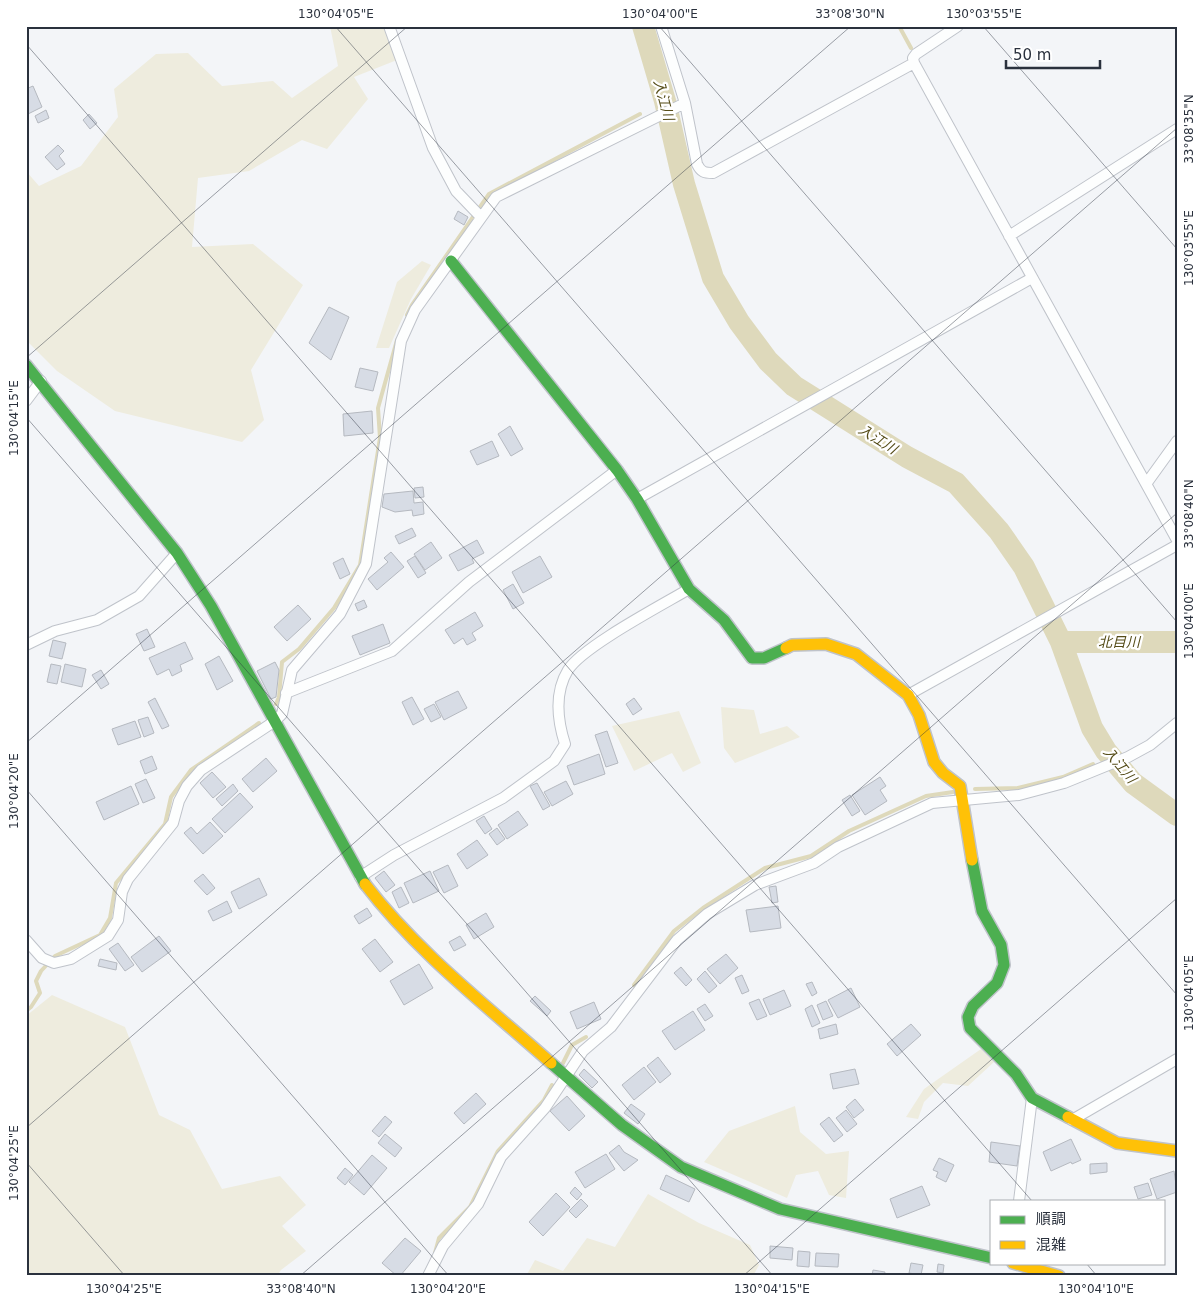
<svg xmlns="http://www.w3.org/2000/svg" width="1203" height="1302" font-family="'DejaVu Sans','Noto Sans JP',sans-serif">
<style>
.green{fill:#eeecde}
.lines{fill:none;stroke-linecap:round;stroke-linejoin:round}
.stream{stroke:#ded9bb;stroke-width:4}
.river{stroke:#ded9bb;stroke-width:22}
.building{fill:#d7dce5;stroke:#b5b9c0}
.street-casing{stroke:#bfc3ca;stroke-width:12}
.fast-casing{stroke:#bfc3ca;stroke-width:14}
.slow-casing{stroke:#bfc3ca;stroke-width:14}
.street{stroke:#fdfefe;stroke-width:10}
.fast{stroke:#4caf50;stroke-width:11}
.slow{stroke:#ffc107;stroke-width:11}
.ticks{fill:none;stroke:#2a313d;stroke-width:1;stroke-opacity:0.45}
.labels{text-anchor:middle;dominant-baseline:central;stroke-width:4.5;stroke-linejoin:round;paint-order:stroke}
.water-label{font-size:14px;font-style:italic;fill:#564d19;stroke:#fff}
.neatline{fill:none;stroke:#2a313d;stroke-width:2}
.ticks-label{font-size:12px;text-anchor:middle;fill:#2a313d}
</style>
<rect width="100%" height="100%" fill="#f3f5f8"/>
<path class="green" d="M330 26H383L397 60 354 77 368 99 327 149 302 140 249 171 198 178 192 247 253 244 303 285 251 370 264 420 242 442 115 411 57 371 26 340V171L39 186 81 166 118 117 114 89 156 54 188 53 222 86 273 81 292 98 338 66Z
M422 261 431 265 411 299 389 348H376L397 282Z
M721 707 754 710 760 734 787 726 800 737 735 763 724 748Z
M679 711 701 763 683 772 672 753 634 771 612 726Z
M52 995 125 1027 159 1115 190 1130 222 1189 280 1176 306 1205 282 1226 306 1251 281 1270 277 1276H26V1016Z
M981 1049 994 1062 968 1086 943 1083 924 1102 918 1119 906 1117 924 1089Z
M795 1106 800 1132 826 1154 849 1151 846 1198 829 1195 818 1171 796 1175 787 1198 704 1162 729 1131Z
M648 1194 699 1223 750 1245 759 1265 753 1276H526L535 1260 563 1271 587 1238 615 1247Z"/>
<g class="lines">
<path class="stream" d="M899 26 911 48
M407 315 412 305 489 194 640 114
M276 704 279 697 282 662 299 649 334 608 360 565 380 438 378 408 397 340
M975 789 1018 788 1063 777 1093 764
M634 985 674 931 703 908 765 868 811 856 849 831 926 796 953 792
M26 1011 31 1007 40 993 36 981 41 971 55 956 100 935 110 918 116 883 165 824 171 797 191 770 259 723
M563 1063 572 1045 586 1037
M435 1253 439 1238 470 1207 498 1151 544 1100 552 1085"/>
<path class="river" d="M643 26 665 101 684 184 713 278 739 322 768 361 794 386 907 457 956 483 999 531 1024 567 1061 642 1092 728 1106 751 1133 783 1177 815
M1061 642H1177"/>
</g>
<path class="building" d="M33 86 42 107 26 115V89Z
M46 110 49 118 38 123 35 116Z
M89 114 97 123 90 129 83 120Z
M58 145 64 151 59 156 65 164 57 170 45 157Z
M458 211 468 217 464 225 454 219Z
M329 307 349 317 331 360 309 343Z
M360 368 378 372 373 391 355 387Z
M372 411 373 433 344 436 343 414Z
M510 426 523 449 511 456 498 434Z
M492 441 499 456 477 465 470 451Z
M423 487 424 497 415 498 414 488Z
M413 491 414 503 423 502 424 514 413 516 412 510 395 512 382 507 384 494Z
M412 528 416 536 399 544 395 536Z
M477 540 484 553 472 559 474 563 458 571 449 555Z
M431 542 442 558 425 570 414 554Z
M391 552 404 567 377 590 368 579 388 562 384 558Z
M415 556 426 573 418 578 407 561Z
M540 556 552 577 523 593 512 572Z
M343 558 350 574 340 579 333 563Z
M513 584 524 603 513 609 503 590Z
M364 600 367 607 358 611 355 604Z
M298 605 311 619 287 641 274 627Z
M475 612 483 626 472 633 476 640 467 645 463 638 454 644 445 630Z
M383 624 390 643 360 655 352 636Z
M147 629 155 647 144 651 136 634Z
M53 640 66 643 62 659 49 656Z
M185 642 193 659 180 665 182 671 172 676 169 669 157 675 149 658Z
M219 656 233 681 217 690 205 664Z
M275 662 279 670 276 697 271 699 257 671Z
M51 664 61 666 57 684 47 682Z
M65 664 86 669 82 687 61 682Z
M101 670 109 684 101 689 92 675Z
M458 691 467 708 444 720 435 702Z
M412 697 424 719 413 725 402 702Z
M155 698 169 726 162 729 148 702Z
M634 698 642 709 633 715 626 704Z
M434 704 441 717 431 722 424 709Z
M148 717 154 733 144 737 138 720Z
M135 721 141 737 118 745 112 729Z
M607 731 618 763 606 767 595 735Z
M599 754 605 774 574 785 567 766Z
M152 756 157 769 145 774 140 761Z
M266 758 277 771 253 792 242 779Z
M212 772 226 787 213 798 200 783Z
M880 777 886 786 880 790 887 801 865 815 852 795Z
M146 779 155 798 143 803 135 784Z
M566 781 573 794 552 806 544 792Z
M537 783 550 806 543 810 530 786Z
M233 784 238 791 222 806 216 799Z
M131 786 139 804 104 820 96 802Z
M240 793 253 807 225 833 212 819Z
M850 795 860 811 852 816 842 800Z
M518 811 528 825 507 839 498 825Z
M484 816 492 829 485 834 476 821Z
M210 822 223 836 203 854 184 833 191 827 197 834Z
M497 828 505 839 497 845 489 834Z
M477 840 488 855 467 869 457 854Z
M448 865 458 886 444 893 433 872Z
M384 871 395 885 386 892 375 878Z
M430 871 439 891 413 903 404 883Z
M203 874 215 888 207 895 194 881Z
M259 878 267 895 239 909 231 892Z
M776 886 778 902 772 903 769 887Z
M401 887 409 903 399 908 392 892Z
M227 901 232 912 213 921 208 911Z
M778 906 781 928 750 932 746 910Z
M367 908 372 916 359 924 354 916Z
M486 913 494 927 474 939 466 925Z
M159 936 171 951 142 972 131 957Z
M460 936 466 945 454 951 449 942Z
M375 939 393 962 380 972 362 949Z
M118 943 134 965 125 971 109 949Z
M726 954 738 968 720 984 707 969Z
M100 959 117 963 116 970 98 966Z
M419 964 433 988 404 1005 390 981Z
M681 967 692 980 686 986 674 973Z
M705 971 717 986 709 993 697 979Z
M742 975 749 991 742 994 735 978Z
M812 982 817 993 812 996 806 984Z
M851 988 860 1007 838 1018 828 1000Z
M784 990 791 1006 770 1015 763 999Z
M535 996 551 1011 547 1016 530 1001Z
M759 999 767 1016 757 1020 749 1003Z
M826 1001 833 1016 823 1020 817 1005Z
M594 1002 601 1019 577 1029 570 1012Z
M705 1004 713 1016 705 1021 697 1009Z
M812 1005 820 1023 812 1027 805 1009Z
M693 1011 705 1030 675 1050 662 1031Z
M836 1024 838 1034 820 1039 818 1029Z
M911 1024 921 1035 897 1056 887 1044Z
M658 1057 671 1074 660 1083 647 1066Z
M644 1067 656 1082 634 1100 622 1085Z
M584 1069 598 1082 592 1088 579 1075Z
M855 1069 859 1084 833 1089 830 1074Z
M476 1093 486 1104 464 1124 454 1113Z
M567 1096 585 1116 569 1131 550 1111Z
M855 1099 864 1110 854 1118 846 1107Z
M631 1104 645 1114 638 1124 624 1113Z
M846 1110 857 1124 847 1132 836 1118Z
M385 1116 392 1122 379 1137 372 1131Z
M829 1117 843 1135 834 1142 820 1124Z
M385 1134 402 1148 395 1157 378 1143Z
M1071 1139 1081 1160 1072 1164 1071 1162 1051 1171 1043 1152Z
M991 1142 1020 1146 1017 1166 989 1162Z
M619 1145 624 1152 638 1160 624 1171 609 1153Z
M606 1154 615 1169 585 1188 575 1172Z
M372 1155 387 1168 364 1195 349 1182Z
M939 1158 954 1165 946 1182 936 1177 938 1172 933 1170Z
M1107 1163V1172L1090 1174V1164Z
M345 1168 353 1175 345 1185 337 1178Z
M1174 1171 1177 1192 1157 1199 1150 1179Z
M666 1175 695 1189 689 1202 660 1189Z
M1148 1183 1152 1195 1138 1199 1134 1187Z
M922 1186 930 1205 897 1218 890 1199Z
M575 1187 582 1194 577 1200 570 1193Z
M556 1193 570 1207 543 1236 529 1222Z
M581 1199 588 1206 576 1218 569 1211Z
M405 1238 421 1251 400 1276H397L382 1263Z
M770 1246 793 1248 792 1260 770 1258Z
M798 1251 810 1252 809 1267 797 1266Z
M816 1253 839 1254 838 1267 815 1266Z
M911 1263 923 1265 921 1275 909 1273Z
M938 1264 944 1265 943 1273 937 1272Z
M873 1270 885 1272 884 1276H872Z"/>
<g class="lines">
<g class="street-casing">
<path id="street" d="M389 26 433 148 456 191 480 216
M661 26 685 103 697 164C701 172 704 173 713 173L914 63
M958 26 916 54 913 58 914 63 1177 540
M1009 236 1177 129
M26 401 41 381
M1146 484 1177 441
M637 499 1032 278
M26 645 55 631 97 620 139 596 177 553
M286 693 392 651 469 582 617 470
M908 695 1177 545
M360 877 394 855 503 798 554 761 565 744C557 719 554 693 568 670 582 647 662 605 689 589
M26 940 42 958 54 963 71 959 108 936 118 920 122 892 128 879 173 823 179 801 187 786 201 770 275 721 282 714 292 670 340 614 366 564 401 341 415 310 496 197 685 103
M1072 1120 1177 1059
M1019 1201 1032 1098
M428 1276 443 1246 478 1204 501 1157 545 1108 583 1051 611 1027 677 940 707 914 755 885 814 863 838 847 932 803 1019 795 1064 783 1128 757 1150 745 1177 723"/>
</g>
<g class="fast-casing">
<path id="fast" d="M451 261 617 470 637 499 689 589 724 620 752 658H764L786 648
M26 365 177 553 211 606 365 884
M972 860 982 911 1001 945 1004 965 997 983 973 1006 968 1017 970 1028 1016 1074 1032 1098 1068 1117
M551 1063 622 1125 681 1167 780 1209 992 1258"/>
</g>
<g class="slow-casing">
<path id="slow" d="M786 648 792 645 826 644 856 654 908 695 919 715 934 762 943 773 960 786 972 860
M365 884C417 952 487 1006 551 1063
M1068 1117 1117 1143 1177 1151
M1013 1263 1059 1276"/>
</g>
<use href="#street" class="street"/>
<use href="#fast" class="fast"/>
<use href="#slow" class="slow"/>
</g>
<path class="ticks" d="M335 26 1177 995M659 26 1177 622M983 26 1177 249M26 44 1032 1201M26 358 408 26M26 417 773 1276M26 743 851 26M26 789 449 1276M26 1128 1177 128M26 1162 125 1276M1086 1263 1097 1276M300 1276 1177 513M743 1276 1177 898"/>
<g class="labels">
<g class="water-label">
<text transform="translate(664 100) rotate(75)">入江川</text>
<text transform="translate(878 439) rotate(32)">入江川</text>
<text x="1119" y="642">北目川</text>
<text transform="translate(1120 765) rotate(50)">入江川</text>
</g>
</g>
<rect width="1203" height="1302" fill="none" stroke="#ffffff" stroke-width="55"/>
<rect x="990" y="1200" width="175" height="65" fill="#ffffff" stroke="#aaadb1"/>
<rect x="1000" y="1216" width="25" height="8" fill="#4caf50" stroke="#aaadb1"/>
<text x="1036" y="1224" font-size="15" fill="#2a313d">順調</text>
<rect x="1000" y="1241" width="25" height="8" fill="#ffc107" stroke="#aaadb1"/>
<text x="1036" y="1250" font-size="15" fill="#2a313d">混雑</text>
<path d="M1006 60v8h94v-8" fill="none" stroke="#2a313d" stroke-width="2.5"/>
<text x="1013" y="60" font-size="15" fill="#2a313d" stroke="#ffffff" stroke-width="4" paint-order="stroke">50 m</text>
<rect x="28" y="28" width="1148" height="1246" class="neatline"/>
<g class="ticks-label">
<text x="336" y="18">130°04'05"E</text>
<text x="660" y="18">130°04'00"E</text>
<text x="850" y="18">33°08'30"N</text>
<text x="984" y="18">130°03'55"E</text>
<text transform="translate(1189 129) rotate(-90)" y="4">33°08'35"N</text>
<text transform="translate(1189 248) rotate(-90)" y="4">130°03'55"E</text>
<text transform="translate(14 418) rotate(-90)" y="4">130°04'15"E</text>
<text transform="translate(1189 514) rotate(-90)" y="4">33°08'40"N</text>
<text transform="translate(1189 621) rotate(-90)" y="4">130°04'00"E</text>
<text transform="translate(14 791) rotate(-90)" y="4">130°04'20"E</text>
<text transform="translate(1189 993) rotate(-90)" y="4">130°04'05"E</text>
<text transform="translate(14 1163) rotate(-90)" y="4">130°04'25"E</text>
<text x="124" y="1293">130°04'25"E</text>
<text x="301" y="1293">33°08'40"N</text>
<text x="448" y="1293">130°04'20"E</text>
<text x="772" y="1293">130°04'15"E</text>
<text x="1096" y="1293">130°04'10"E</text>
</g>
</svg>
